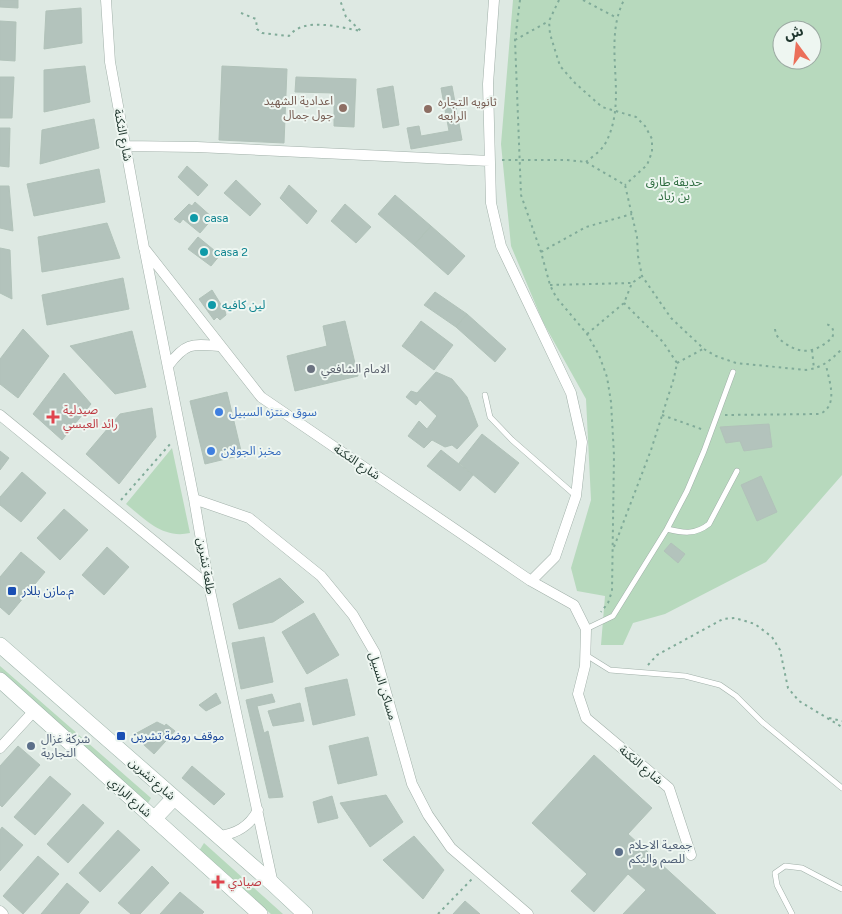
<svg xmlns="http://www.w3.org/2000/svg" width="842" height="914" font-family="Figtree,'Noto Sans Arabic',sans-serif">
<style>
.green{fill:#b7d9bd;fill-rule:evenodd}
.building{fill:#b3c3bc;stroke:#b1c2b9}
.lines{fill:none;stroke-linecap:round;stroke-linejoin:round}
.service-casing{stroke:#a1b0a9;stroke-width:6}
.minor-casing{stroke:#a1b0a9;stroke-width:11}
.secondary-casing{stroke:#9eb4aa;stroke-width:16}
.path{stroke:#80ab99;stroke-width:2;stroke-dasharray:2.5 4;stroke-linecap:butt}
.service{stroke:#fff;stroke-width:5}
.minor{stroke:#fff;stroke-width:10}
.secondary{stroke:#fff;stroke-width:15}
.education-dot{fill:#8d6e63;stroke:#eef6f1;stroke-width:2}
.culture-dot{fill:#0f9aa8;stroke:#eef6f1;stroke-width:2}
.worship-dot{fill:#6b7280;stroke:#eef6f1;stroke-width:2}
.shop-dot{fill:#3f7fe0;stroke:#eef6f1;stroke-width:2}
.health-dot{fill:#e0444e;stroke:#eef6f1;stroke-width:2}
.transit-dot{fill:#1a4fb4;stroke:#eef6f1;stroke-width:2}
.service-dot{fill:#5c6f8a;stroke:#eef6f1;stroke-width:2}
.labels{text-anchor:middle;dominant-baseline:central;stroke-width:4;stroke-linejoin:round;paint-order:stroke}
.education-label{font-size:12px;fill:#785e54;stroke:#eef6f1;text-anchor:end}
.street-label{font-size:12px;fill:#20372f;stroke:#eef6f1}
.park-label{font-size:12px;fill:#2d6c3f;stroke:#eef6f1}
.culture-label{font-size:12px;fill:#0d838f;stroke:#eef6f1;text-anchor:start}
.worship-label{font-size:12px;fill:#5b616d;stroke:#eef6f1;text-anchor:start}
.health-label{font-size:12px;fill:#be3a42;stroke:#eef6f1;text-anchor:start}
.shop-label{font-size:12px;fill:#366cbe;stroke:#eef6f1;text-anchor:start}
.transit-label{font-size:12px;fill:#164399;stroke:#eef6f1;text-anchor:start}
.service-label{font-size:12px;fill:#4e5e75;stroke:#eef6f1;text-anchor:start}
</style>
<rect width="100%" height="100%" fill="#dee9e3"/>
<path class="green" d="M513 0H842V475L766 562 665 614 633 623 623 645H601L605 596 577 591 571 568 591 500 586 399 543 322 511 246 501 144ZM782 30H812V60H782Z
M172 448 190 533C163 539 146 520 126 504Z
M0 666 151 798 148 803 0 673Z
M204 843 283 914H271L199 851Z"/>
<path class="building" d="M0 0H18V8L0 7Z
M81 8 82 43 44 49 46 11Z
M0 21 16 22 15 61 0 60Z
M85 66 90 102 44 112V70Z
M222 66 287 69 284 143 219 140Z
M0 77H14L12 118H0Z
M296 77 356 79 354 127 334 126V93L295 92Z
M393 86 399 125 383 128 377 89Z
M452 86 462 140 411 149 407 128 419 126 421 136 449 131 441 88Z
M94 119 99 148 40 164 42 130Z
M0 128H10L9 167 0 166Z
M187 166 208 185 198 196 178 177Z
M99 169 105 202 34 216 27 184Z
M236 180 261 204 250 216 224 193Z
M289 185 317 211 307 224 280 198Z
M0 186H9L13 231 0 228Z
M395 195 431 226 414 245 378 214Z
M195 202 213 218 200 233 183 219 180 223 174 219 189 204 192 206Z
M345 204 371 227 356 243 331 221Z
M107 223 120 258 42 272 38 237Z
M431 226 465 256 448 275 414 245Z
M198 237 220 255 211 266 188 249Z
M0 248 10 250 12 299 0 293Z
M123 278 129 309 47 325 42 295Z
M212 290 225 311 226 315 220 320 217 317 214 320 199 299Z
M435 292 467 314 456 327 424 305Z
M467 314 506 349 495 362 456 327Z
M345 321 358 376 295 391 287 356 327 346 323 326Z
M421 321 453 345 434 370 402 346Z
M23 329 49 356 18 398 0 384V359Z
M132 331 146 387 115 394 70 346Z
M436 372 452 379 467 397 478 426 457 449 452 445 445 447 432 440 424 448 408 436 419 421 427 429 437 416 420 400 416 405 406 397 411 391 417 393Z
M64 373 91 404 62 440 33 414Z
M227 392 242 455 205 464 190 401Z
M152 408 156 437 119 484 86 454 120 414Z
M769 424 772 447 744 451 740 441 726 443 720 427Z
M482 434 519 463 495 493 459 463Z
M441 450 473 475 460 491 427 466Z
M0 451 9 458 0 470Z
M22 472 46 493 21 522 0 505V497Z
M761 476 777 512 757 521 741 485Z
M64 509 88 530 60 560 37 538Z
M671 543 685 554 678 563 664 551Z
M107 547 129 567 104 595 82 575Z
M21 552 45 572 9 615 0 607V577Z
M280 578 304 602 273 622 239 629 233 604Z
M314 613 339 655 307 674 282 632Z
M264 637 273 682 241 689 232 643Z
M347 679 355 715 313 725 305 688Z
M216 693 221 703 206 711 199 705Z
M272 694 275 702 257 706 264 733 268 731 283 797 269 798 246 700Z
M300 703 304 721 273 726 268 711Z
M157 722 165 726 166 724 175 731 154 754 133 735Z
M368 737 377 775 338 784 329 746Z
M18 746 40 765 2 807 0 805V766Z
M594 755 652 808 628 834 716 914H623L646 890 628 874 594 912 571 891 587 874 532 823Z
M192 766 225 794 214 805 182 778Z
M50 776 71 794 35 835 14 817Z
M386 795 403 822 370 847 340 803Z
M332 796 338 818 318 823 313 802Z
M83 804 104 823 68 863 47 844Z
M2 827 23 845 0 871V830Z
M118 830 140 850 100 892 79 873Z
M414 836 444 870 423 899 383 860Z
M38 856 59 874 23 914 3 896Z
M152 866 169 883 140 914H131L118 903Z
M67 883 89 902 79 914H41Z
M180 892 204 912 202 914H160Z
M465 901 480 914H453Z"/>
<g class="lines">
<g class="service-casing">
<path id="service" d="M485 395 490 417 512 440 576 496
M667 529C683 533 695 535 709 524L737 471
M586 629 613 616 667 529 687 491 704 451 733 372
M586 655 610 670 685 676 720 685 736 696 762 722 842 788
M792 914 777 885 775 873 785 866 802 868 842 889"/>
</g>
<g class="minor-casing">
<path id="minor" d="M106 0 110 62 144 248 261 397 531 581 574 605 586 629 585 666 578 694 586 718 669 788 691 855
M494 0 488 84 491 203 501 246 571 393 582 442 576 496 555 557 531 581
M125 146 197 147 490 161
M145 252 194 499 209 586 273 884
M168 366C186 342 192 344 221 346
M0 415 209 586
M194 499 249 518 321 576 353 615 375 653 412 784 428 815 451 848 528 914
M0 748 34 711
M218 836C236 834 249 827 258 810
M0 911 3 914"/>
</g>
<g class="secondary-casing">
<path id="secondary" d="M0 645 273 884 305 914
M0 680 260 914
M154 819 174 798"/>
</g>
<path class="path" d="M520 0 515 40 521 195 541 252 550 285 556 297 587 334 599 355 607 377 611 402 614 455 612 591 608 603 601 612
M559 0 549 21 550 34 560 66 575 83 602 107 636 117 645 126 652 139V152L647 165 625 185
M583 0 617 18
M241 13 256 19 257 29 262 33 289 36C304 16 341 28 361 31L346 17 340 0
M515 40 549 21
M502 160H567L586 162 625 185 637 237 638 256 642 276 671 318 704 349 716 356 736 363 806 370C822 368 831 360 842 349
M586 162C592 157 601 151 605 144 630 99 601 45 624 0
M541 252 586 227 632 214
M550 285 632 283
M775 329C776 337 780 340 786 344 804 356 817 351 832 338 835 331 833 326 826 324
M587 334 624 303 632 283 642 276
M812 350 814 369
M677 363 703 349
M662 415 704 430
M725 415 820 414C839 405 829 381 826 365
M121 500 171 443
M614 547 651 450 674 378 677 363 663 342 624 303
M648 665 657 655 723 619 735 618 755 624 772 637 780 650 788 688 799 701 842 727
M829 718 842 721
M438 914 472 879"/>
<use href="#service" class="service"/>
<use href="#minor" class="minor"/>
<use href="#secondary" class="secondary"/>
</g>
<g class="education-dot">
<circle cx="343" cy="108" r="5"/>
<circle cx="428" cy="109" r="5"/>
</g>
<g class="culture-dot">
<circle cx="194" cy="218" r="5"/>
<circle cx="204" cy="252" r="5"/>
<circle cx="212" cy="305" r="5"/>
</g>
<circle class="worship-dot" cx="311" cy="369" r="5"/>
<g class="shop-dot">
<circle cx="219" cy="412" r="5"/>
<circle cx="211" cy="451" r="5"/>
</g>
<g class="health-dot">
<path d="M50.5 409.5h5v5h5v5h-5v5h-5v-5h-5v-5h5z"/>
<path d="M215.5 874.5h5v5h5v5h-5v5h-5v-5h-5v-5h5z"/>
</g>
<g class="transit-dot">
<rect x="7" y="586" width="10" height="10" rx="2.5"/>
<rect x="116" y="731" width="10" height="10" rx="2.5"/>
</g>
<g class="service-dot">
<circle cx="31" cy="746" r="5"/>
<circle cx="619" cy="852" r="5"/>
</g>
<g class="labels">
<g class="education-label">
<text x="333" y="101">اعدادية الشهيد<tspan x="333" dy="14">جول جمال</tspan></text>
<text x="438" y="102" text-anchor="start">ثانويه التجاره<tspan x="438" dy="14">الرابعه</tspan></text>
</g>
<g class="street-label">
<text transform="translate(123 135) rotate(79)">شارع الثكنة</text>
<text transform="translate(357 462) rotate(34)">شارع الثكنة</text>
<text transform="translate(206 566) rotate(80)">طلعة تشرين</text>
<text transform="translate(383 686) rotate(73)">مساكن السبيل</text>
<text transform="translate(641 765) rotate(40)">شارع الثكنة</text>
<text transform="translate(152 779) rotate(41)">شارع تشرين</text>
<text transform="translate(130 797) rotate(42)">شارع الرازي</text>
</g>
<g class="park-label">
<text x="674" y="182">حديقة طارق<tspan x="674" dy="14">بن زياد</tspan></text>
</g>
<g class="culture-label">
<text x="204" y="218">casa</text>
<text x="214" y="252">casa 2</text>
<text x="222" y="305">لين كافيه</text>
</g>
<g class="worship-label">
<text x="321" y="369">الامام الشافعي</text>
</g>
<g class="health-label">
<text x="63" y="410">صيدلية<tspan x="63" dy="14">رائد العبسي</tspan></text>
<text x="228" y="882">صيادي</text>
</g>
<g class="shop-label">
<text x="229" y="412">سوق منتزه السبيل</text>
<text x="221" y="451">مخبز الجولان</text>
</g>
<g class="transit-label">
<text x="22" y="591">م.مازن بللار</text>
<text x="131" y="736">موقف روضة تشرين</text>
</g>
<g class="service-label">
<text x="41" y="739">شركة غزال<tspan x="41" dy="14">التجارية</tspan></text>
<text x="629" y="845">جمعية الاحلام<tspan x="629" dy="14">للصم والبكم</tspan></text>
</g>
</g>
<g transform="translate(797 45) rotate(345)"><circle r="24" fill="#eef6f1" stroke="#9caaa3"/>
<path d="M0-4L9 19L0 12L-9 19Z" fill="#eb6f5a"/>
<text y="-8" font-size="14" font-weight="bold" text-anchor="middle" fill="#20372f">ش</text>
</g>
</svg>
